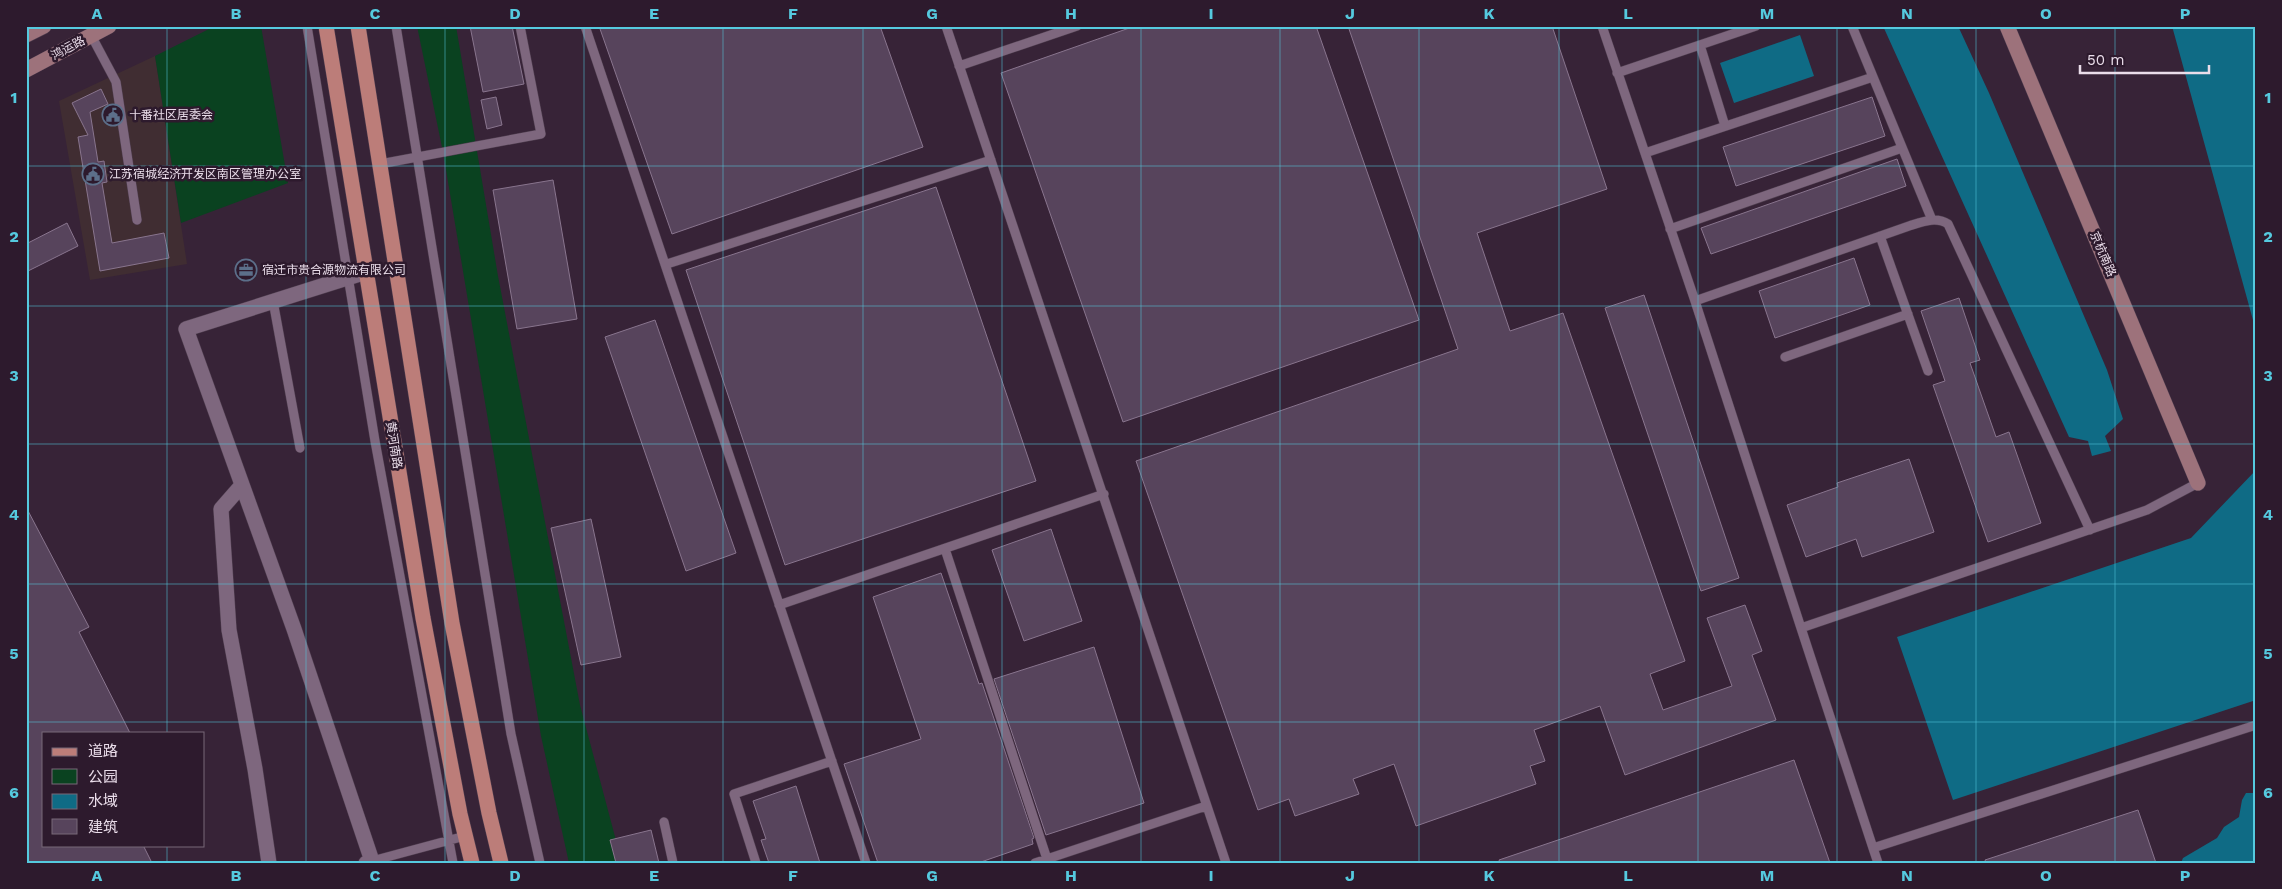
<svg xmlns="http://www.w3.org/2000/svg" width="2282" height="889" font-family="'Work Sans','Noto Sans SC',sans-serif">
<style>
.commercial{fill:#402d32}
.green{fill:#0a4220}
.water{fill:#0f6b85}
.building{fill:#57445c;stroke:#89758e}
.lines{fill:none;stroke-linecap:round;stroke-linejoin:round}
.lane-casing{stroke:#4f3e4f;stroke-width:10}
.street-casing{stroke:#4f3e4f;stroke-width:16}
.secondary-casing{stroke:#4f3e4f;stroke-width:16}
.primary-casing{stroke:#4f3e4f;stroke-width:16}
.lane{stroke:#7e677e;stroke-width:9}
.street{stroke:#7e677e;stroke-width:15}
.secondary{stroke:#9d727b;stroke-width:15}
.primary{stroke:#bc7d79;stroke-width:15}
.grid{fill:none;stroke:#55cadf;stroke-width:1;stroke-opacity:0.55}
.labels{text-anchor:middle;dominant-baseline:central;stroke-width:5;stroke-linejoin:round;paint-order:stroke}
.street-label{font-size:12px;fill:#eaddea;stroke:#2d1a2d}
.poi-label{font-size:12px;fill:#eaddea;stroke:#2d1a2d;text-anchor:start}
.neatline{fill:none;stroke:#55cadf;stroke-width:2}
.grid-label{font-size:16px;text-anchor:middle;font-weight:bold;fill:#55cadf}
</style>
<rect width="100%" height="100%" fill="#372337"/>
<path class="commercial" d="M155 56 187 264 90 280 59 101Z"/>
<path class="green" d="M215 26H261L288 183 181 223 155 56Z
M417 26H456L498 276 580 705 622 863H569L541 736 443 152Z"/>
<path class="water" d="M1883 26H1958L1989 93 2107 370 2123 419 2105 436 2111 451 2092 456 2088 441 2069 437Z
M2172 26H2256V331Z
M1800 35 1814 76 1734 103 1720 63Z
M2256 470V700L1953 800 1897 637 2191 538Z
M2246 793H2256V863H2181L2183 858 2217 838 2224 827 2239 817 2242 800Z"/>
<path class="building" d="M470 26H512L524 84 483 92Z
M599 26H880L923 147 672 234Z
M1135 26H1316L1419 320 1123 422 1001 73Z
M1348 26H1552L1607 189 1477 233 1510 331 1563 313 1685 661 1650 674 1663 710 1732 686 1707 618 1745 605 1762 651 1752 655 1776 720 1625 775 1600 706 1534 730 1545 761 1530 766 1536 784 1416 826 1394 764 1353 779 1359 794 1295 816 1289 799 1258 810 1136 461 1458 349Z
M101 89 108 104 90 112 98 162 104 161 107 182 102 183 112 243 164 233 169 258 100 271 78 137 88 135 72 103Z
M496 97 502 125 487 129 481 100Z
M1872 97 1885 136 1736 186 1723 147Z
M1897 159 1906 186 1711 254 1701 228Z
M553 180 577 319 517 329 493 190Z
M936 187 1036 481 785 565 686 270Z
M67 223 78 246 26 272V244Z
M1854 258 1870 305 1775 338 1759 291Z
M1644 295 1739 578 1701 591 1605 308Z
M1959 298 1980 360 1970 363 1996 437 2009 432 2041 523 1988 542 1933 385 1945 381 1921 311Z
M655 320 736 553 686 571 605 337Z
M1909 459 1934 532 1862 557 1856 539 1806 557 1787 505 1838 487 1837 483Z
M26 507 89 627 79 632 130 733H44V845H143L152 863H26Z
M591 519 621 657 581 665 551 528Z
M1051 529 1082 621 1024 641 992 550Z
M941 573 979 684 982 683 1034 838 1032 839 1033 844 978 863H878L844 764 921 739 873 597Z
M1094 647 1144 803 1046 835 994 679Z
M1794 760 1830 863H1500L1499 860Z
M796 786 820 863H769L761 840 766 839 753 801Z
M2138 810 2156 863H1986L1985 860Z
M651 830 659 863H616L610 840Z"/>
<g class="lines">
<g class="lane-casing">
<path id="lane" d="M307 26 375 441 453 863
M396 26 511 734 540 863
M585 26 866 863
M946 26 1226 863
M1602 26 1695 301 1801 628
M1852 26 1932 220
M91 35 116 82 137 220
M1700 45 1725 126
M959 66 1077 26
M1617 73 1756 26
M1645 153 1873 77
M380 164 541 134 520 26
M1670 229 1902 148
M1880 236 1928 371
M667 264 991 160
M273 301 300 448
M1695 301 1909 226C1922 222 1936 216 1948 224L2090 530
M1785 357 1908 314
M2198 483 2147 510 1801 628 1873 848 2256 725
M945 549 1047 859
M779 605 1104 494
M664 822 673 863
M1873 848 1878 863
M372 861 465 836
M756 863 734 794 832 761
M1035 863 1206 806"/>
</g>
<g class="street-casing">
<path id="street" d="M366 272 186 329 294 629 372 861 366 863
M242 485 221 509 229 630 255 769 269 863"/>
</g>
<g class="secondary-casing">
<path id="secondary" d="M2007 26 2198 483
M26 35 44 26
M26 70 109 26"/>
</g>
<g class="primary-casing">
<path id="primary" d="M326 26 423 618 460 814 472 863
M358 26 452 623 489 813 501 863"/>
</g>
<use href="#lane" class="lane"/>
<use href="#street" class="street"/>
<use href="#secondary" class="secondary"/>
<use href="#primary" class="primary"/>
</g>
<path class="grid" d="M167 26V733M306 26V863M445 26V863M584 26V863M723 26V863M863 26V863M1002 26V863M1141 26V863M1280 26V863M1419 26V863M1559 26V863M1698 26V863M1837 26V863M1976 26V863M2115 26V863M26 166H2256M26 306H2256M26 444H2256M26 584H2256M26 722H2256M167 845V863"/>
<defs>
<g id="civic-ring" transform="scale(1.125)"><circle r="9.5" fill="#2d1a2d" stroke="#5c6f8a" stroke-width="1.5"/><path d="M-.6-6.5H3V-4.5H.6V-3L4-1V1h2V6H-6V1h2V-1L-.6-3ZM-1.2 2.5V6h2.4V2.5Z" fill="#5c6f8a"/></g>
<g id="office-ring" transform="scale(1.125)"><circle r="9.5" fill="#2d1a2d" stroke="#5c6f8a" stroke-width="1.5"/><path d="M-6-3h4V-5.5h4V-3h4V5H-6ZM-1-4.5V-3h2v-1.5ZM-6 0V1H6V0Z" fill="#5c6f8a"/></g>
</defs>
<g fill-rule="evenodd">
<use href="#civic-ring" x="113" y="115"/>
<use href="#civic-ring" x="93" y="174"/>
<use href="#office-ring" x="246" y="270"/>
</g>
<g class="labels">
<g class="street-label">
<text transform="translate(68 48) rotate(-28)">鸿运路</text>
<text transform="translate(2103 254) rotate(67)">京杭南路</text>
<text transform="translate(394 445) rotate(81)">黄河南路</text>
</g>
<g class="poi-label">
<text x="129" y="115">十番社区居委会</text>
<text x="109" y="174">江苏宿城经济开发区南区管理办公室</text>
<text x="262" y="270">宿迁市贵合源物流有限公司</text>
</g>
</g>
<rect width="2282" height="889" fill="none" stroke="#2d1a2d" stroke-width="55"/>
<rect x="42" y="732" width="162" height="115" fill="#2d1a2d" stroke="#796879"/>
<rect x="52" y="748" width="25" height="8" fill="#bc7d79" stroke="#796879"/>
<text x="88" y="756" font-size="15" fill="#eaddea">道路</text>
<rect x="52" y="769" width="25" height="15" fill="#0a4220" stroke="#796879"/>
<text x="88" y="782" font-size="15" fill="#eaddea">公园</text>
<rect x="52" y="794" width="25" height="15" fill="#0f6b85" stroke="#796879"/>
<text x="88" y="806" font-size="15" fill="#eaddea">水域</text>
<rect x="52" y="819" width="25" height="15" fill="#57445c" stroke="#796879"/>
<text x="88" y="832" font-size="15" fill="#eaddea">建筑</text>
<path d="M2080 65v8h129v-8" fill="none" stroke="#eaddea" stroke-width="2.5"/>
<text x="2087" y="65" font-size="15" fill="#eaddea" stroke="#2d1a2d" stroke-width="4" paint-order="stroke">50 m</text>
<rect x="28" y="28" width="2226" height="834" class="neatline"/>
<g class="grid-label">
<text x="97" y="19">A</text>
<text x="236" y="19">B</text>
<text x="375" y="19">C</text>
<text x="515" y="19">D</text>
<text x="654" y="19">E</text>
<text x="793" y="19">F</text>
<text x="932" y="19">G</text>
<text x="1071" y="19">H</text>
<text x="1211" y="19">I</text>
<text x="1350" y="19">J</text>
<text x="1489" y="19">K</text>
<text x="1628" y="19">L</text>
<text x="1767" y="19">M</text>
<text x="1907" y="19">N</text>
<text x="2046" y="19">O</text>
<text x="2185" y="19">P</text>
<text x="14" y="103">1</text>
<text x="2268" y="103">1</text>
<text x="14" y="242">2</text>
<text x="2268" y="242">2</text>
<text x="14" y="381">3</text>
<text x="2268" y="381">3</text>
<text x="14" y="520">4</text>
<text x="2268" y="520">4</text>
<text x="14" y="659">5</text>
<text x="2268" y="659">5</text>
<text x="14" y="798">6</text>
<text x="2268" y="798">6</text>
<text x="97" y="881">A</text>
<text x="236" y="881">B</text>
<text x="375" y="881">C</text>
<text x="515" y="881">D</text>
<text x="654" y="881">E</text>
<text x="793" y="881">F</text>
<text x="932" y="881">G</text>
<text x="1071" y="881">H</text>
<text x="1211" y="881">I</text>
<text x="1350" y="881">J</text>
<text x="1489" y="881">K</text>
<text x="1628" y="881">L</text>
<text x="1767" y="881">M</text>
<text x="1907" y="881">N</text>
<text x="2046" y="881">O</text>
<text x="2185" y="881">P</text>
</g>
</svg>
